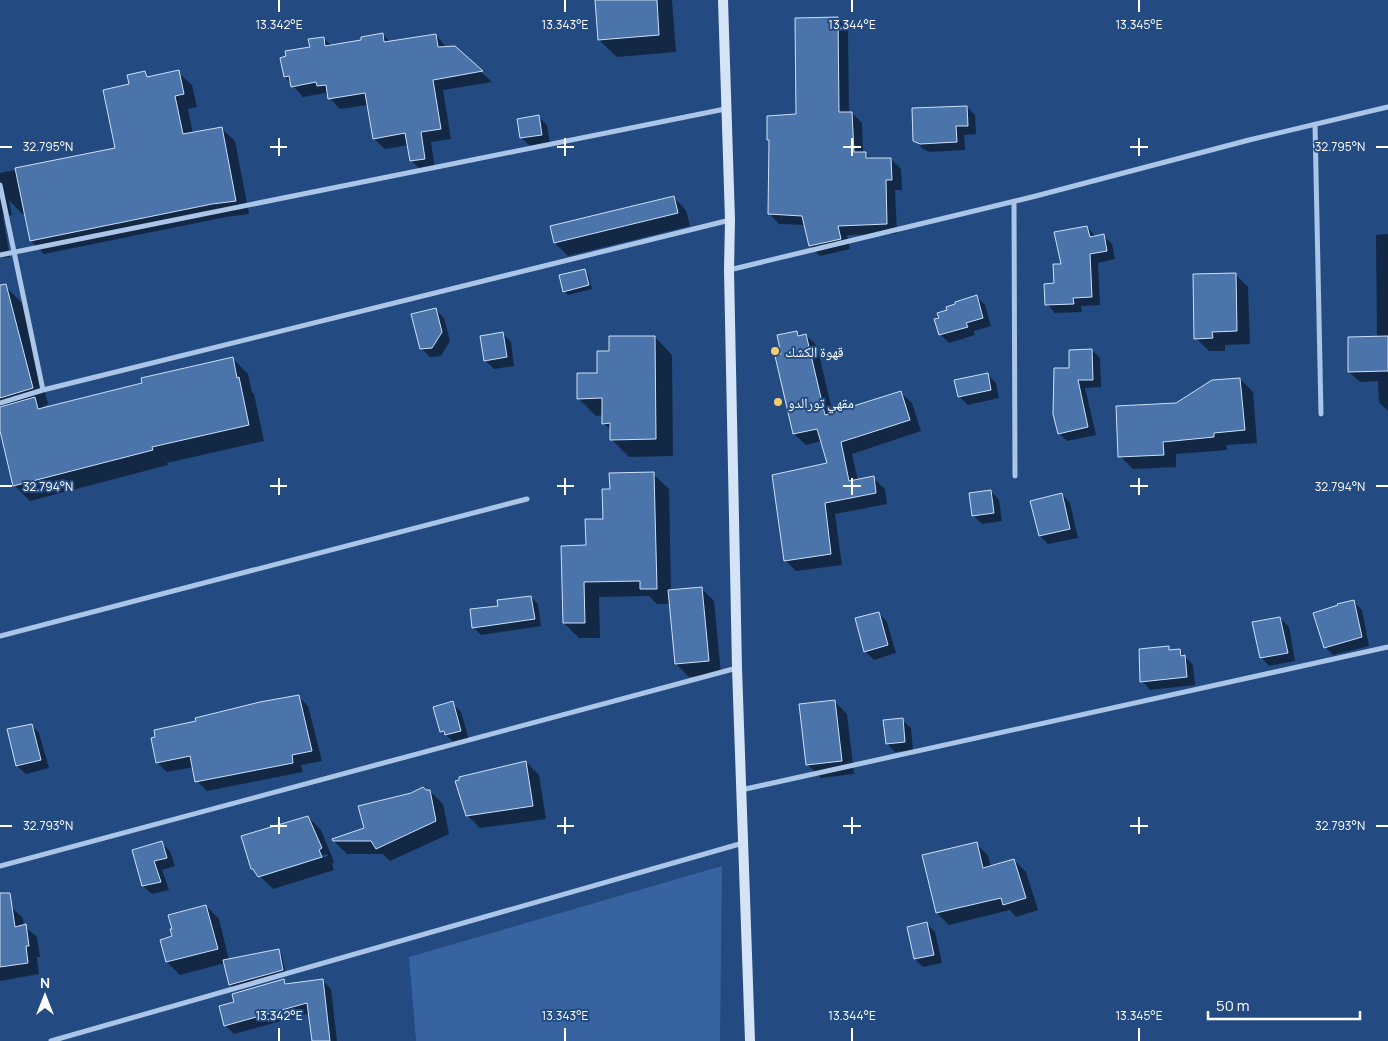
<svg xmlns="http://www.w3.org/2000/svg" width="1388" height="1041" font-family="Manrope,'Noto Naskh Arabic',sans-serif">
<style>
.green{fill:#3764a0}
.shadow{fill:#0007;fill-rule:evenodd}
.building{fill:#4b74ab;stroke:#cee0f6}
.lines{fill:none;stroke-linecap:round;stroke-linejoin:round}
.minor{stroke:#aac5e8;stroke-width:5}
.secondary{stroke:#d5e3f6;stroke-width:10}
.ticks{fill:none;stroke:#fff;stroke-width:2}
.poi-dot{fill:#f3ce6d;stroke:#234b82;stroke-width:2}
.labels{text-anchor:middle;dominant-baseline:central;stroke-width:4;stroke-linejoin:round;paint-order:stroke}
.poi-label{font-size:14px;fill:#fff;stroke:#234b82;text-anchor:start}
.ticks-label{font-size:12px;text-anchor:middle;fill:#fff;stroke:#234b82;stroke-width:4;stroke-linejoin:round;paint-order:stroke}
</style>
<rect width="100%" height="100%" fill="#234b82"/>
<path class="green" d="M722 866 720 1041H416L409 957Z"/>
<path class="shadow" d="M596 0H672L676 52 617 57 599 40Z
M837 18 848 29 849 113H852L862 123 863 153H865L872 160 891 159 901 169 902 190H895L897 234 847 235 850 249 820 256 810 246 806 225 779 224 769 213 771 143 768 140 797 115Z
M382 34 390 42 436 35 447 48 454 47 492 82 443 90 451 139 431 142 435 169 422 171 411 160 409 145 385 149 374 139 368 105 340 109 325 93 303 97 285 77 311 48 323 38 332 46 363 41Z
M178 72 192 85 197 107 188 109 193 134 221 128 235 141 249 214 226 217 44 254 31 241 25 213 22 214 9 200 12 215 3 217 10 257 0 258V173L117 149 131 85 145 73 150 78Z
M967 107 975 115 976 134 964 135 965 150 930 152 923 149 915 140Z
M539 117 547 125 550 143 530 146 521 137Z
M673 197 686 210 690 226 568 256 555 243Z
M1087 227 1096 237 1103 235 1112 244 1115 259 1098 263 1100 305 1081 306 1082 312 1055 313 1047 304 1062 265Z
M1388 234V411L1379 402 1378 381 1360 382 1349 372 1377 337 1376 235Z
M584 270 588 274 592 289 568 295 564 291Z
M1235 274 1248 287 1250 344 1225 345V351H1209L1196 338Z
M6 287 22 303 48 404 43 406 45 408 144 384 232 358 248 374 252 392 254 394 264 441 167 463 168 465 30 501 14 485 0 426V288Z
M977 297 985 305 991 326 974 331 975 335 949 343 940 334V318Z
M435 309 444 318 450 341 441 356 430 357 422 349Z
M797 332 801 336 806 335 817 346 833 414 900 392 912 403 921 431 852 454 858 481 873 478 885 489 887 504 835 514 842 565 796 571 785 560 829 464 822 441 806 445 794 434 783 355Z
M502 333 511 342 514 366 494 369 485 360Z
M655 337 672 355 673 456 629 457 611 439V431L604 423 603 415 596 416 578 398 598 374Z
M1092 350 1100 358 1101 387 1085 388 1096 435 1067 441 1059 433 1070 369Z
M987 374 996 383 999 398 968 405 959 396Z
M1240 379 1253 392 1257 443 1226 445 1227 450 1176 454V467L1133 469 1120 456Z
M653 474 669 489 671 591 701 588 714 601 721 674 689 677 676 664 671 604H657L649 596 599 597 600 638H579L564 623 587 547 604 520 611 490Z
M991 491 999 500 1002 521 982 524 973 515Z
M1062 494 1070 503 1078 538 1048 544 1040 536 1032 501Z
M531 597 538 604 541 626 481 635 473 627 499 607Z
M1353 601 1362 610 1369 646 1333 655 1325 647Z
M879 613 887 622 896 653 874 660 865 651Z
M1280 618 1289 627 1295 661 1269 666 1261 657Z
M1168 647 1171 651 1179 650 1193 665 1195 685 1150 690 1142 681Z
M298 696 308 706 322 761 301 765 303 772 207 791 197 781 194 767 167 772 157 762 197 722Z
M834 701 847 714 854 774 821 778 808 765Z
M452 703 461 712 469 740 455 743 441 731Z
M902 720 911 728 913 750 895 752 887 744Z
M31 725 39 733 49 768 26 774 17 766Z
M526 762 539 775 546 819 480 828 467 815Z
M430 791 443 804 449 834 390 861 383 854H347L334 841 366 829 426 792Z
M308 817 321 830 334 862 332 864 334 870 273 889 252 868ZM327 854 328 856 261 877V874Z
M161 843 170 851 175 866 162 870 169 890 152 894 143 886Z
M976 843 988 856 991 867 1014 860 1026 872 1038 910 1016 917 1010 910 949 925 937 913Z
M0 904 11 907 23 918 24 926 37 937 40 957H37L39 974 0 981Z
M206 906 219 919 229 960 278 951 282 955 286 974 234 989 230 985 225 963 180 975 167 962 173 937Z
M927 924 935 932 942 963 923 967 915 959Z
M284 980 288 985 322 980 331 989 337 1041H314L310 1013 234 1034 225 1025 235 1003Z"/>
<path class="building" d="M595 0H657L659 35 598 40Z
M838 17 839 112H852L854 152H866V158H891L892 180H886L887 224 838 226 841 239 809 246 802 216 768 214 769 140H767V116L796 114 795 18Z
M383 33 384 42 436 34 438 47 455 46 483 71 433 80 441 129 421 132 425 159 410 161 405 133 373 139 365 93 328 99 326 85 317 86 316 82 291 87 289 76 284 77 280 58 286 56 285 51 310 47 308 39 324 37 325 46 361 40V37Z
M179 70 184 94 175 96 183 134 222 127 236 201 212 204 30 241 15 168 115 148 103 90 129 84 127 75 145 71 147 77Z
M967 106 968 126H956L957 142 920 144 913 141 912 108Z
M539 115 542 135 520 138 517 119Z
M674 196 678 213 554 243 550 226Z
M1087 226 1090 237 1104 234 1107 251 1090 254 1092 297 1073 298 1074 304 1045 305 1044 284 1054 283 1053 264H1061L1054 232Z
M585 269 589 285 563 292 559 275Z
M1236 273 1237 331 1212 332 1213 338 1194 339 1193 274Z
M6 284 33 388 0 398V285Z
M977 295 983 318 966 323 968 327 939 335 934 319 939 318 937 313 947 310 946 307 955 304V302Z
M436 308 442 332 432 348 420 349 411 314Z
M797 331 798 336 806 334 825 415 901 391 910 420 841 442 849 481 874 476 876 493 825 503 831 554 784 561 772 475 827 463 817 429 793 434 775 356 781 354 777 335Z
M503 332 507 357 484 361 480 336Z
M609 336H655L656 439 610 440V423L602 424V398L577 399V373H597V351H609Z
M1388 336V371L1348 372V337Z
M1092 349 1093 380H1078L1088 427 1058 434 1053 414 1054 368H1069V350Z
M233 357 237 378 239 377 249 425 152 447 153 450 13 486 0 431V407L35 397 38 409 142 383 141 378Z
M988 373 991 390 958 397 954 380Z
M1240 378 1245 430 1214 433V437L1163 442 1164 455 1118 457 1116 406 1176 403 1212 380Z
M654 472 657 589H640V581L584 582 585 623H563L561 546 586 545 585 519H603L602 489H610L609 473Z
M991 490 994 513 972 516 969 493Z
M1062 493 1070 529 1039 536 1030 501Z
M702 587 709 661 675 664 668 590Z
M531 596 535 619 472 628 470 609 498 606 497 600Z
M1354 600 1362 637 1324 648 1313 613 1338 605 1337 604Z
M879 612 888 645 864 652 855 618Z
M1280 617 1288 653 1260 658 1252 622Z
M1169 646V650L1180 649 1181 656 1185 655 1187 677 1140 682 1139 649Z
M299 695 312 751 292 755 293 763 195 782 190 756 156 763 151 738 155 737 154 730 196 721 195 718 260 702Z
M835 700 842 761 806 765 799 704Z
M453 701 461 731 445 735 444 731 440 732 433 707Z
M903 718 905 742 886 744 883 720Z
M32 724 41 760 16 766 7 729Z
M526 761 533 806 466 816 455 781 459 780V777Z
M423 787 426 790H430L436 821 376 849 371 841H333L332 839 364 828 358 806 411 793Z
M308 816 322 848 319 850 322 857 258 877 253 869H251L241 836Z
M162 841 167 858 154 861 161 882 142 886 132 850Z
M977 842 983 868 1014 859 1026 898 1003 905 1001 898 936 913 922 855Z
M0 893H10L15 927 26 924 29 946H26L28 963 0 967Z
M206 905 218 949 166 962 160 940 172 936 170 929H172L168 915Z
M927 922 934 955 914 959 907 927Z
M279 949 283 970 229 985 223 960Z
M284 979 285 984 323 979 330 1041H312L307 1003 224 1026 219 1006 234 1002 232 994Z"/>
<g class="lines">
<path class="minor" d="M1315 124 1321 414
M0 185 43 390
M1014 201 1015 476
M0 255 725 109
M729 270 1032 197 1249 140 1388 107
M0 403 43 390 730 220
M0 636 527 499
M741 790 1388 647
M0 866 737 668
M51 1041 743 843"/>
<path class="secondary" d="M723 0 730 220 729 270 737 668 750 1041"/>
</g>
<path class="ticks" d="M279 0V12M565 0V12M852 0V12M1139 0V12M279 138V156M565 138V156M852 138V156M1139 138V156M0 147H12M270 147H287M557 147H574M843 147H861M1130 147H1148M1376 147H1388M279 478V495M565 478V495M852 478V495M1139 478V495M0 486H12M270 486H287M557 486H574M843 486H861M1130 486H1148M1376 486H1388M279 817V834M565 817V834M852 817V834M1139 817V834M0 826H12M270 826H287M557 826H574M843 826H861M1130 826H1148M1376 826H1388M279 1028V1041M565 1028V1041M852 1028V1041M1139 1028V1041"/>
<g class="poi-dot">
<circle cx="775" cy="351" r="5"/>
<circle cx="778" cy="402" r="5"/>
</g>
<g class="labels">
<g class="poi-label">
<text x="785" y="351">قهوة الكشك</text>
<text x="788" y="402">مقهي تورالدو</text>
</g>
</g>
<g class="ticks-label">
<text x="279" y="29">13.342°E</text>
<text x="565" y="29">13.343°E</text>
<text x="852" y="29">13.344°E</text>
<text x="1139" y="29">13.345°E</text>
<text x="48" y="151">32.795°N</text>
<text x="1340" y="151">32.795°N</text>
<text x="48" y="491">32.794°N</text>
<text x="1340" y="491">32.794°N</text>
<text x="48" y="830">32.793°N</text>
<text x="1340" y="830">32.793°N</text>
<text x="279" y="1020">13.342°E</text>
<text x="565" y="1020">13.343°E</text>
<text x="852" y="1020">13.344°E</text>
<text x="1139" y="1020">13.345°E</text>
</g>
<g transform="translate(45 996)" stroke="#234b82" stroke-width="4" paint-order="stroke">
<path d="M0-4L9 19L0 12L-9 19Z" fill="#ffffff"/>
<text y="-8" font-size="14" font-weight="bold" text-anchor="middle" fill="#ffffff">N</text>
</g>
<path d="M1208 1011v8h152v-8" fill="none" stroke="#ffffff" stroke-width="2.5"/>
<text x="1216" y="1011" font-size="15" fill="#ffffff" stroke="#234b82" stroke-width="4" paint-order="stroke">50 m</text>
</svg>
